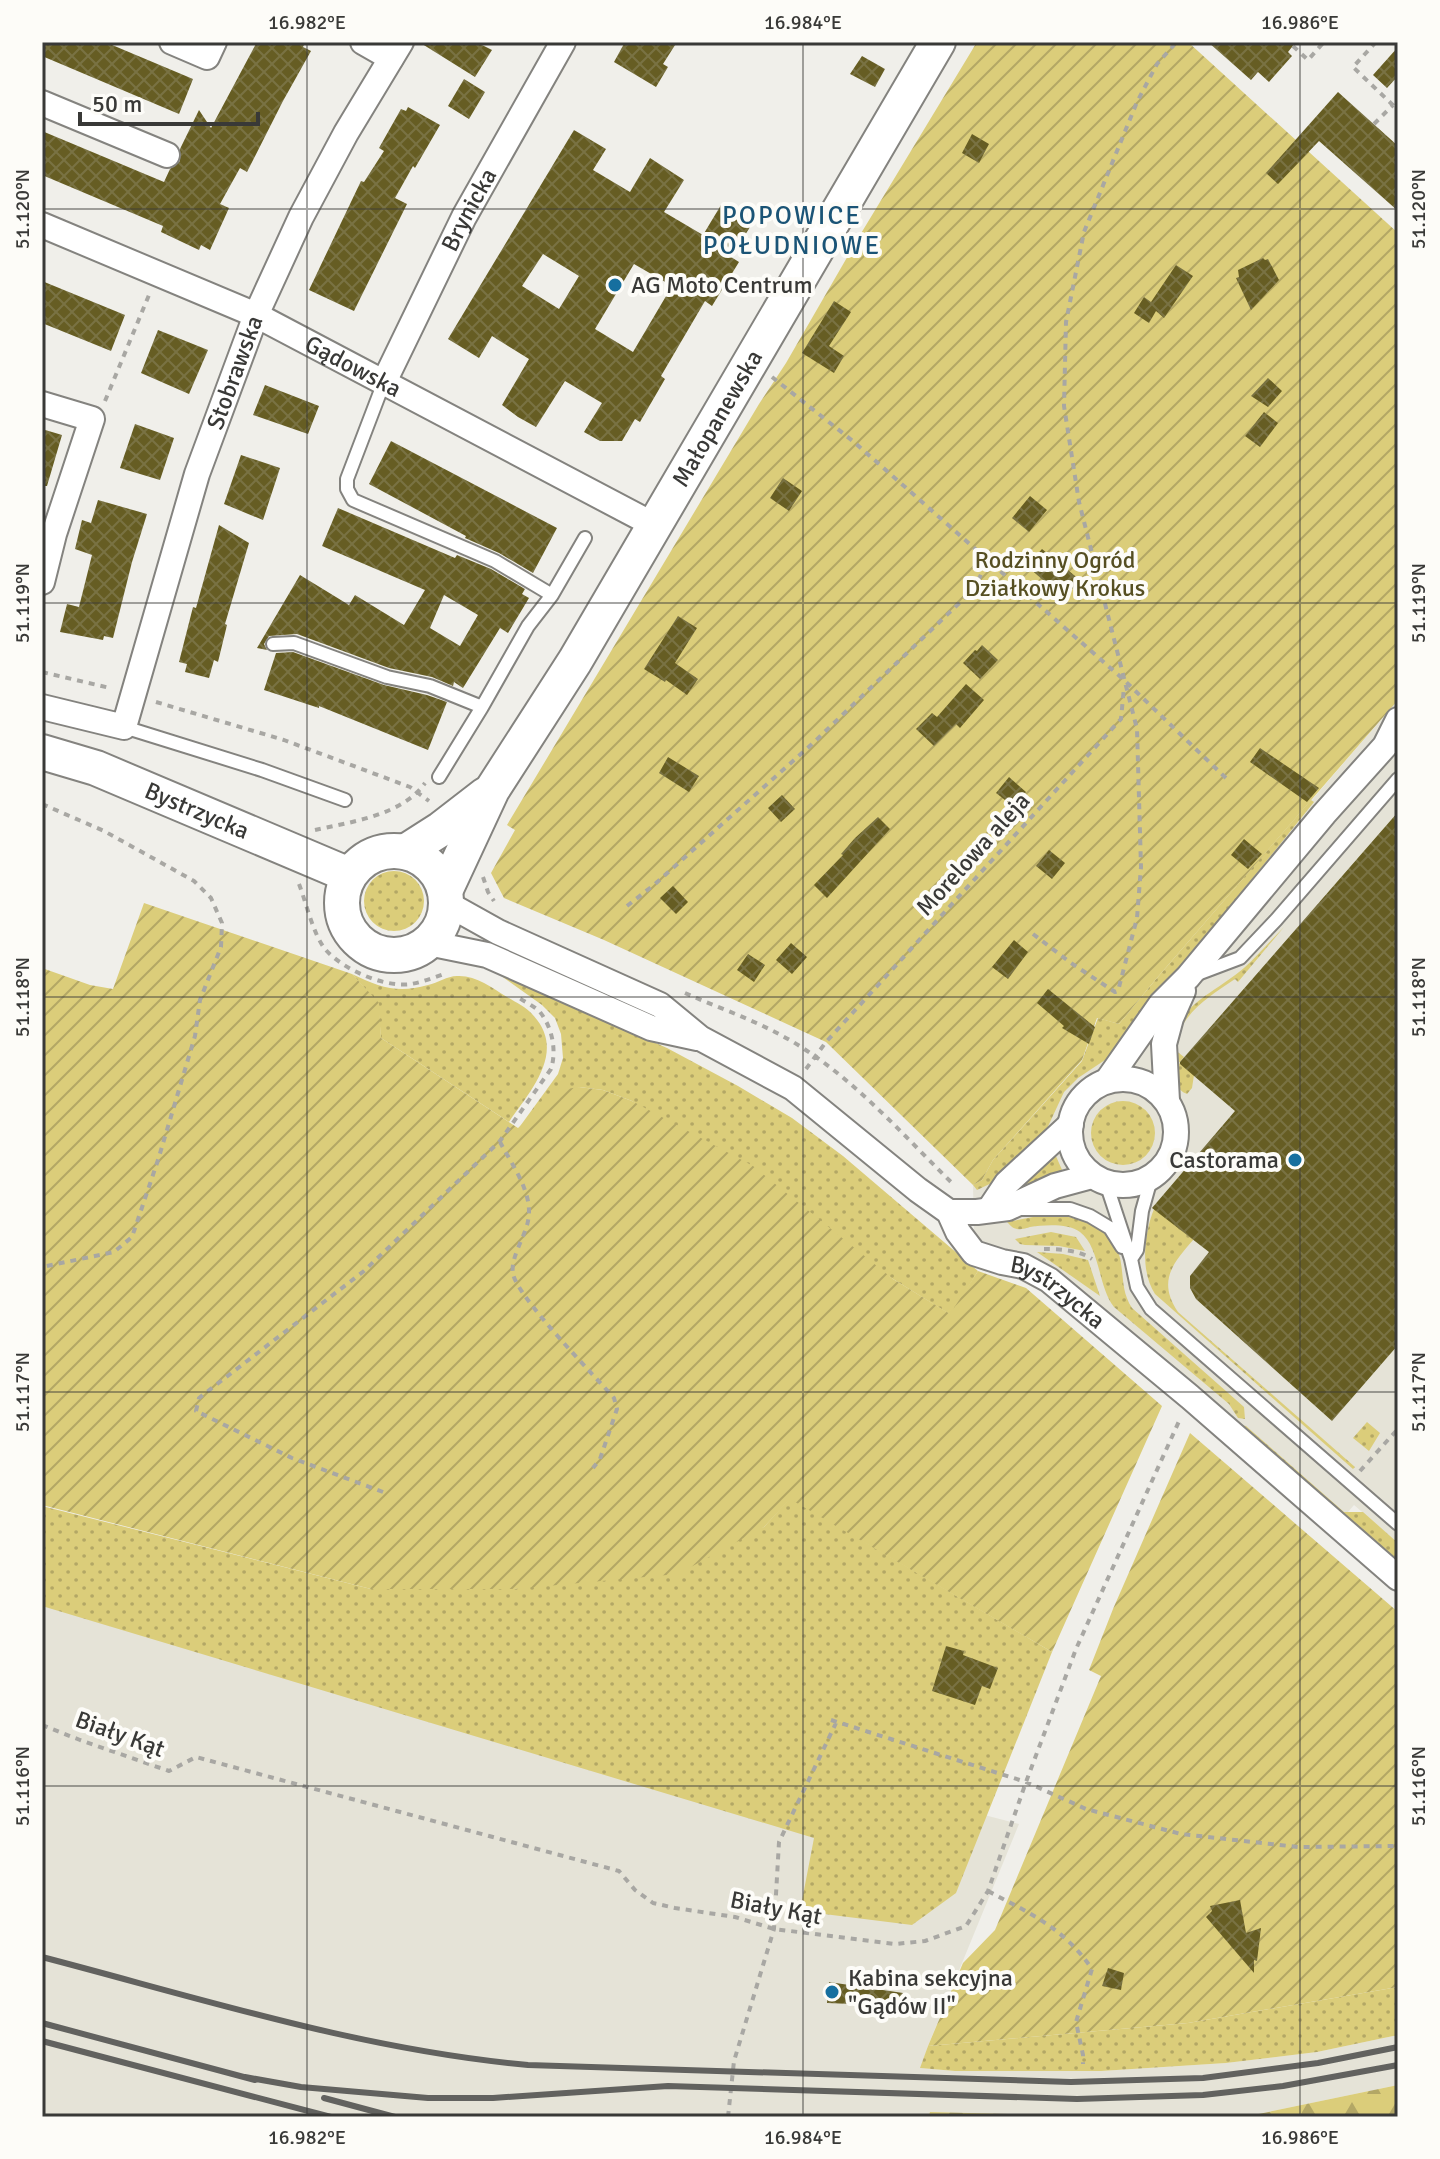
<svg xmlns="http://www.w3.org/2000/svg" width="1440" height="2159" font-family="Signika,sans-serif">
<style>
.built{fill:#e5e3d7}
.grass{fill:url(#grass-dots)}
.forest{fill:url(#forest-firs)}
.garden{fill:url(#garden-furrows)}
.building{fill:url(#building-cross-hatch);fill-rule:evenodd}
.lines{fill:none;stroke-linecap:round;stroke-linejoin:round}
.lane-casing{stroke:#84837f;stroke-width:16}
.street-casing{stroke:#84837f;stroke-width:28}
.secondary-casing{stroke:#84837f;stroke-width:38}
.path{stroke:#a8a7a3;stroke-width:4;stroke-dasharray:6 6;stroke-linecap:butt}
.lane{stroke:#fff;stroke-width:12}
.street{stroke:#fff;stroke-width:24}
.secondary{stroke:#fff;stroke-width:34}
.rail{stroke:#62625f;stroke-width:6}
.ticks{fill:none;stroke:#393937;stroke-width:2;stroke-opacity:0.45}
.poi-dot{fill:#166f9f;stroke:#fdfcf8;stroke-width:3}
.labels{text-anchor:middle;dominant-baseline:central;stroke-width:8;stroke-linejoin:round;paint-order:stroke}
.street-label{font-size:24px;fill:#393937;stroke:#fdfcf8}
.poi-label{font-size:24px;fill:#393937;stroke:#fdfcf8;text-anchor:start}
.park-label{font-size:24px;fill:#564f22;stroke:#fdfcf8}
.neighbourhood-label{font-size:26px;letter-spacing:2px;fill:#1b5476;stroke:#fdfcf8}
.neatline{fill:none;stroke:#393937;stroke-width:3}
.ticks-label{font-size:20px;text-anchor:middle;fill:#393937}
</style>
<defs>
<pattern id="grass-dots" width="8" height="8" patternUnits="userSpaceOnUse" patternTransform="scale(2)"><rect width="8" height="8" fill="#dbcd7a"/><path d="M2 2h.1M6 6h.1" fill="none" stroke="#b3a765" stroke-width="1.8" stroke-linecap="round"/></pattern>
<pattern id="forest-firs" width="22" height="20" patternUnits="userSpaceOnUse" patternTransform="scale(2)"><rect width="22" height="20" fill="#dbcd7a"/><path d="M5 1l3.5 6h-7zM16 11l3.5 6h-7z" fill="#b3a765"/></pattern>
<pattern id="garden-furrows" width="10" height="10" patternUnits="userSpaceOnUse" patternTransform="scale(2)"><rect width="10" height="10" fill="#dbcd7a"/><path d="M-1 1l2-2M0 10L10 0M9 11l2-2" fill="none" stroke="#b3a765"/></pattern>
<pattern id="building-cross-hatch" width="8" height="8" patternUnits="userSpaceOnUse" patternTransform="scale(2)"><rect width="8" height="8" fill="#665d23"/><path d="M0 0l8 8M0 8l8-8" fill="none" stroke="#797243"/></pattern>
</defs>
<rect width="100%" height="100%" fill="#f0efea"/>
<path class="built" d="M1398 700V1543L1354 1505 1341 1520 1113 1317 1043 1262 983 1245 974 1232 973 1185 982 1180 993 1160 1082 1061 1098 1018 1119 1024Z
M42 1561 454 1677 1019 1824 928 2046 921 2068 955 2071H1101L1226 2063 1317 2052 1398 2035V2085L1244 2117H1126L930 2112 928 2117H42Z"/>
<path class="grass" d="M1311 800 1314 802 1108 1058 1078 1078 1064 1092 1044 1135 998 1180 977 1190 973 1185 982 1180 993 1160 1082 1061 1098 1018 1119 1024 1156 979Z
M364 901a30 30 0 1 1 60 0a30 30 0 1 1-60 0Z
M1284 927 1238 982 1235 979C1207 998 1179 1014 1175 1050L1184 1057 1179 1063 1194 1075 1192 1088 1187 1094C1176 1090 1174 1079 1172 1068 1162 1010 1210 997 1244 968 1258 955 1271 940 1284 927Z
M493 970 667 1048 738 1086 792 1118 843 1156 978 1271 951 1315 893 1279 632 1101 603 1090 579 1087 518 1129 558 1074 563 1058 561 1034 555 1018 542 1005Z
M352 974C380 987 397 994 428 985 438 983 447 976 457 976 476 975 491 987 507 997 515 1002 526 1007 532 1014 568 1051 530 1091 509 1122L381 1038 378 1003Z
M1091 1133a32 32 0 1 1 64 0a32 32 0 1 1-64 0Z
M1055 1154 1063 1172 1013 1198 1009 1193Z
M1154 1209 1194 1239C1173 1263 1157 1281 1178 1312L1355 1467 1353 1469 1155 1294C1140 1271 1144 1234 1154 1209Z
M1055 1215C1083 1218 1113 1227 1120 1258 1124 1276 1121 1291 1132 1308L1244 1407 1245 1419 1238 1418 1229 1404 1114 1307C1098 1287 1100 1247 1080 1232 1068 1223 1044 1225 1030 1227 1028 1228 1019 1230 1017 1229 1012 1228 1010 1225 1007 1222L1033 1217Z
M1051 1232 1076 1237 1085 1251 1059 1246 1025 1245 1020 1244 1015 1239Z
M1037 1252 1063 1254 1088 1260 1100 1296Z
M1367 1422 1380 1433 1369 1451 1353 1438Z
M1234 1424 1246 1426 1344 1512H1363L1398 1543V1570Z
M790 1498 1052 1652 956 1893 912 1925 800 1911 814 1838 42 1606V1506L371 1589H514L764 1527Z
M1398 1987V2035L1317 2052 1226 2063 1101 2071H955L920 2068 928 2046 1188 2023Z"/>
<path class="forest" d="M1398 2085V2117H1244Z
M930 2112 1126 2117H928Z"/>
<path class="garden" d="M977 42H1188L1398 233V700L1156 979 1119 1024 1097 1018 1082 1060 993 1160 982 1180 973 1185 826 1042 604 940 504 898 491 873 515 830 507 825 759 404 786 363 860 235Z
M144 903 352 974 379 1003 381 1038 518 1128 561 1090 579 1087 603 1090 632 1101 753 1166 893 1279 950 1314 978 1271 1026 1288 1162 1406 1052 1652 790 1499 764 1527 678 1574 514 1589H371L42 1505V968L90 985 113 989Z
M1190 1433 1398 1612V1987L1188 2023 928 2046 963 1963 995 1930 1101 1676 1089 1670 1113 1609Z"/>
<path class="building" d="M42 42H105L193 79 179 114 42 56Z
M257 42H305L303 47 311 51 283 101 247 172 240 168 220 204 229 208 210 250 201 245 199 250 161 232 163 226 42 175V131L164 182 170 169 180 161V149L199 110 211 128Z
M419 42H476L492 50 475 77Z
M625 42H677L663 64 668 67 656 87 614 62Z
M1208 42H1296L1288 52 1292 56 1269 82 1258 72 1251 80Z
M1398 47V76L1387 88 1373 75Z
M862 56 885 69 875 87 850 74Z
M464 79 485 92 469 119 448 106Z
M1338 92 1398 146V211L1319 141 1278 184 1266 173Z
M408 107 440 125 415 168 413 166 395 198 407 204 354 311 309 290 361 181 364 182 384 151 379 148 401 109 406 111Z
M574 130 606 149 593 170 630 192 650 158 684 180 664 212 703 235 721 205 752 224 731 257 739 262 712 306 705 301 661 376 665 379 640 422 635 419 622 441H600L584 432 602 403 565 381 536 427 518 417 502 405 529 359 492 336 479 358 448 339ZM543 254 579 276 559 309 522 286ZM634 264 672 286 633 352 595 329Z
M972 134 989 144 979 163 962 153Z
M1263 258 1265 260 1268 259 1279 280 1251 310 1236 278 1239 277 1238 270Z
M1176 265 1193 276 1164 318 1156 311 1149 323 1134 313 1144 297 1151 302Z
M42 281 125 315 111 351 42 323Z
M834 301 851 312 829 346 844 356 834 373 802 353Z
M158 330 208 350 189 394 141 373Z
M1268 378 1282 391 1268 407 1251 396Z
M265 385 319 406 308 434 253 415Z
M1264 412 1278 423 1260 447 1245 436Z
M135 424 174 438 160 480 120 468Z
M42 429 62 435 47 486H42Z
M391 441 557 528 533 573 499 553 465 538 466 536 369 484Z
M241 455 280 468 263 520 224 504Z
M783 478 802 491 789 511 770 498Z
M1030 496 1047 510 1029 532 1012 518Z
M98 500 147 514 132 562 113 638 104 636 103 640 60 632 67 604 79 607 92 555 75 549 82 520 91 523Z
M338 508 455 558 457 555 491 569 525 589 522 594 529 598 508 633 500 628 463 688 454 682 453 686 432 677 389 668 297 634 269 636 264 644 267 650 257 648 300 575 349 605 355 595 404 625 425 590 322 546ZM444 595 478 615 460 646 430 628Z
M219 525 249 543 225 624 227 625 218 662 214 660 209 678 185 672 187 664 179 662 193 607 196 608Z
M1042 549 1080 580 1059 604 1039 587 1044 581 1027 566Z
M678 616 697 628 675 663 698 679 687 695 666 680 665 682 644 669Z
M982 645 998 660 980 679 963 663 975 650 977 651Z
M293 652 384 685 427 695 447 702 428 750 319 706V708L264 690 276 653Z
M966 684 984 700 960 728 956 724 934 746 916 729 932 713 937 717Z
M1260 748 1319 788 1307 802 1250 762Z
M668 757 699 776 689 792 659 773Z
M1009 777 1026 792 1014 807 996 793Z
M782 795 795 809 781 822 768 808Z
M1398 812V1345L1332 1421 1196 1299 1190 1288V1276L1209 1252 1152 1208 1235 1111 1180 1064V1062Z
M878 817 890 829 827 898 814 885 843 855 841 854 855 838Z
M1244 839 1262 854 1248 869 1231 855Z
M1049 850 1065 863 1052 879 1036 866Z
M673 886 688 902 676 914 660 898Z
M1014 940 1028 952 1008 979 992 967Z
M791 943 807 957 792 974 776 960Z
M748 954 765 965 754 982 737 970Z
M1048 989 1095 1027 1089 1044 1062 1028 1064 1026 1037 1003Z
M946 1646 964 1651 963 1655 998 1668 990 1689 982 1686 975 1705 932 1691Z
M1240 1900 1246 1933 1261 1928 1257 1961 1254 1960V1973L1206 1917 1212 1911 1210 1906Z
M1108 1968 1124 1973 1121 1990 1102 1986Z
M829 1982 903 1993 902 2006 827 2003Z"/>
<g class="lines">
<g class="lane-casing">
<path id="lane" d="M384 382 347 479V489L353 500 495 561 552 595
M273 644 294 643 387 677 430 686 482 707 528 626 552 595 585 538
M124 727 262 770 345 800
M439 777 482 707
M1195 975 1240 958 1276 920 1398 779
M1106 1183 1131 1259 1137 1287 1151 1309 1398 1524
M1020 1209H1070L1090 1216 1110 1228 1122 1247
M1131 1259 1137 1250 1142 1211 1151 1179"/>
</g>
<g class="street-casing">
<g id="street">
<path d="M172 42 207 57 214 42"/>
<path d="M363 42 391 58"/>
<path d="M42 103 167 155"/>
<path id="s1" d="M42 225 256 315 654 525"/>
<path id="s2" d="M384 382 464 217 563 42"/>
<path d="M42 404 92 419 54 534 42 582"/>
<path id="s3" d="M42 707 124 727 197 474 256 315 301 217 346 133 401 42"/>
<path id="s4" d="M446 903 498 932 660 1005 700 1038 793 1088 918 1190 949 1212 958 1232 974 1253 1002 1262 1023 1266 1049 1280 1190 1397 1398 1578"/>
<path d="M428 943 487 955 651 1028 697 1038"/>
<circle cx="1123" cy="1132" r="53"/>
<path d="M1107 1081 1161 1004 1188 977 1324 814 1385 746 1398 720"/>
<path d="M1167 1101 1164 1044 1171 1018 1183 991"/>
<path d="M989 1210 1007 1183 1071 1124"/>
<path d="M949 1212H977L1008 1208 1055 1186 1092 1176"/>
</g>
</g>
<g class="secondary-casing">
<g id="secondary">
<path id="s5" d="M42 752 96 768 349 875"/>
<circle cx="394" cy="903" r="52"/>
<path d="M405 852 441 829 485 795"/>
<path id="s6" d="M445 891 492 790 575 661 938 42"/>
</g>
</g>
<path class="path" d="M1376 42 1353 67 1398 110
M1293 46 1308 60 1324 42
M1374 124 1393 105
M772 377 854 442 1124 680 1229 781
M105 401 149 295
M42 672 110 688
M156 702 284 740 410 787 429 801
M42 804 104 831 194 881 211 898 222 923 221 947 200 1000 195 1036 158 1160 132 1237 114 1252 42 1267
M315 830C351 822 403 815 425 783
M483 877 488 892 494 901
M299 884C306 902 313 934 325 949 342 969 384 988 411 984 423 982 435 977 447 973
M627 906 655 884 812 744 974 589 988 560
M1033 934 1071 963 1115 992 1118 991 1137 918 1141 867 1137 729 1079 502 1064 406 1066 322 1084 232 1137 102 1157 64 1174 45
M685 993C714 1006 746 1017 775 1032 844 1067 897 1129 951 1182
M806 1069 826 1042 1121 719 1124 687
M500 1142C512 1165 534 1194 528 1221 525 1237 510 1258 513 1274 518 1298 594 1375 614 1398L617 1409 600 1459 593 1468
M1044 1249C1059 1249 1079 1250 1092 1259
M1360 1471 1396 1431
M383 1492 292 1458 196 1411 199 1398 364 1271 500 1141 551 1069C557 1050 552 1027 540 1012 534 1006 525 1002 518 997
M831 1720 1026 1782 1086 1809 1181 1834 1298 1847 1398 1846
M42 1725 80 1740 169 1771 196 1757 619 1871 635 1890 653 1903 675 1908 735 1917 774 1929 895 1944 925 1941 966 1926 988 1891 1026 1782 1076 1649 1180 1419
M988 1891C1031 1914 1064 1928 1092 1969L1076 2022 1083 2055V2064
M728 2117 734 2061 774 1929 779 1842 836 1723"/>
<use href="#lane" class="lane"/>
<use href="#street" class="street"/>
<use href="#secondary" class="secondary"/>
<path class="rail" d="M42 1957C203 1999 362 2050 528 2065L1071 2082 1203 2078 1318 2063 1398 2047
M42 2023 255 2080
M42 2041 331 2117
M245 2077 301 2087 428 2098H493L668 2086 1077 2099 1203 2095 1283 2086 1398 2065
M324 2098 395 2117"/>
</g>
<path class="ticks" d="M307 42V2117M803 42V2117M1300 42V2117M42 209H1398M42 603H1398M42 997H1398M42 1392H1398M42 1786H1398"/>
<g class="poi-dot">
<circle cx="615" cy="285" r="8"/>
<circle cx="1295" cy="1160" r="8"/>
<circle cx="832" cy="1992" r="8"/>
</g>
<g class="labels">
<g class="street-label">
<text stroke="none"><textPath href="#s2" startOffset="192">Brynicka</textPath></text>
<text stroke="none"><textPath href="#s1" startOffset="342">Gądowska</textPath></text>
<text stroke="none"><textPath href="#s3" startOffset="456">Stobrawska</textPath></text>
<text stroke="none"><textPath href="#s6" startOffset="546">Małopanewska</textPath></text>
<text stroke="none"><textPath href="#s5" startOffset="166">Bystrzycka</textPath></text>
<text transform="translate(973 854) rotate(-48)">Morelowa aleja</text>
<text stroke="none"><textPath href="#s4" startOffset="736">Bystrzycka</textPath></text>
<text transform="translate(120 1734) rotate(20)">Biały Kąt</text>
<text transform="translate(776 1908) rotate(11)">Biały Kąt</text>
</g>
<g class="poi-label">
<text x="631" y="285">AG Moto Centrum</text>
<text x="1279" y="1160" text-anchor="end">Castorama</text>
<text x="848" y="1978">Kabina sekcyjna<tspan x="848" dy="28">"Gądów II"</tspan></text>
</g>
<g class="park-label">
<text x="1055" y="560">Rodzinny Ogród<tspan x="1055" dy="28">Działkowy Krokus</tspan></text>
</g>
<g class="neighbourhood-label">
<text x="792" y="216">POPOWICE<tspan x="792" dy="30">POŁUDNIOWE</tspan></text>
</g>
</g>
<rect width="1440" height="2159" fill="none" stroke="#fdfcf8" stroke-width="88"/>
<path d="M80 112v12h178v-12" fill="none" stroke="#393937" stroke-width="4"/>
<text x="92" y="112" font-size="24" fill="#393937" stroke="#fdfcf8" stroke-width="6" paint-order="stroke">50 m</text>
<rect x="44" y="44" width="1352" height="2071" class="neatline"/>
<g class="ticks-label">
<text x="307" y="29">16.982°E</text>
<text x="803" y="29">16.984°E</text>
<text x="1300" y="29">16.986°E</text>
<text transform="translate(22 209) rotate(-90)" y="7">51.120°N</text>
<text transform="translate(1418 209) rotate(-90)" y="7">51.120°N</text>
<text transform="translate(22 603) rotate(-90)" y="7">51.119°N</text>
<text transform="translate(1418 603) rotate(-90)" y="7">51.119°N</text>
<text transform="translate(22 997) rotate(-90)" y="7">51.118°N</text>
<text transform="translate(1418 997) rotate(-90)" y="7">51.118°N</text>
<text transform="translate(22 1392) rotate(-90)" y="7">51.117°N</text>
<text transform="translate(1418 1392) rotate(-90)" y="7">51.117°N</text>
<text transform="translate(22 1786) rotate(-90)" y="7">51.116°N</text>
<text transform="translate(1418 1786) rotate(-90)" y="7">51.116°N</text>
<text x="307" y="2144">16.982°E</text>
<text x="803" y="2144">16.984°E</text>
<text x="1300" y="2144">16.986°E</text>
</g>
</svg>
